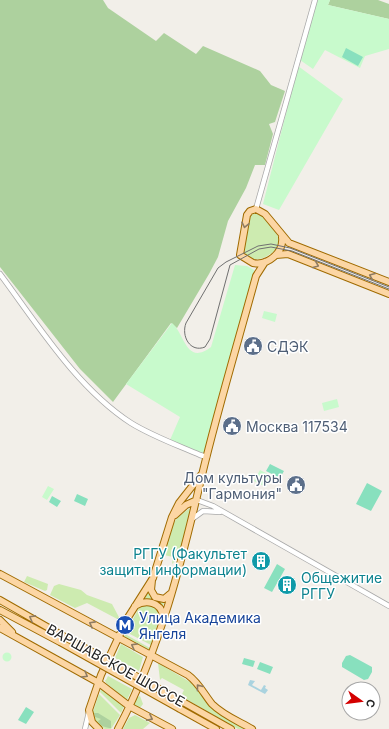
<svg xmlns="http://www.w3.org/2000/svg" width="389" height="729" font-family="Inter,sans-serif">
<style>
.grass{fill:#cdebb0}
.forest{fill:#add19e}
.park{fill:#c8facc}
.pitch{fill:#88e0be}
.water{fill:#aad3df}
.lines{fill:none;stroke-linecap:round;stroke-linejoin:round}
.minor-casing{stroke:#a9a9a9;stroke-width:6}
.major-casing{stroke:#a06b00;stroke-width:8}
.minor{stroke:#fff;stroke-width:4.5}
.major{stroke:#fcd6a4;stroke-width:6}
.tram{stroke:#707070;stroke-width:1}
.major-bridge-casing{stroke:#a06b00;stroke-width:8;stroke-linecap:butt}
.major-bridge{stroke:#fcd6a4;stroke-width:6}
.oneway{stroke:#8f7c63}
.labels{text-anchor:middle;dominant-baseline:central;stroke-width:3;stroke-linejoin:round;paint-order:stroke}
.service-label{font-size:14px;fill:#4e5e75;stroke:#fff;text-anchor:start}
.culture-label{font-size:14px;fill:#0d838f;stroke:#fff;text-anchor:end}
.transit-label{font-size:14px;fill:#164399;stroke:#fff;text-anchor:start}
.street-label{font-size:14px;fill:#222;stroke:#fff}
</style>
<rect width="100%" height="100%" fill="#f2efe9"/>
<path class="grass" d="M254 213C266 212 275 230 280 240L278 249C266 257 253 267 242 251 244 241 244 219 254 213Z
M193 507 178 558 172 564 173 557 164 555C165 534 174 515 193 507Z
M27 576 48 584 47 590 45 591 24 582Z
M59 584 81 590 87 595 112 604 121 621 87 603 75 608 50 595 54 586Z
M148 590 153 599 165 601 163 606 153 601H142Z
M147 604 154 606 161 613 151 645 126 632 139 608Z
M125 634 150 648 149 650 124 637Z
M121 644 143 657 139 671 115 658Z
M158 663 190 682 246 729H238L186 699 187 697 182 694 184 690 162 678 160 680Z
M108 676 132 689 127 700 106 683 105 680H106Z
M101 689 124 706 121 713 100 692Z
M99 694 120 715 111 729H105L95 723 93 712Z
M140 696 143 704 140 708 134 705 136 698Z
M135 715 150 723 143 729H123L129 718Z"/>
<path class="forest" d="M0 0H103L108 8 156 41 164 33 196 54 203 46 260 71 271 85 285 91 275 122 269 124 273 134 265 165H255L246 188 228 221 218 257 209 274 177 328 171 323 113 402 80 369 0 267Z
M330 0H378L389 4V19L328 5Z
M94 713H98L111 721V728C106 728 100 726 98 721L101 719 95 717Z"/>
<path class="park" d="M314 0H330L328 5 389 19V49L365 56 360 68 325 50 313 69 300 60Z
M298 66 343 99 279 210 263 204Z
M235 265 247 266 254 270V274L205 453 203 455 170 440 180 417 126 384 172 323C185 334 186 366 211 347Z
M264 311 277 314 275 322 262 318Z
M337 399 339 407 324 411 322 403Z
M260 470 272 476 266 487 254 481Z
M48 486 54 489 47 500 42 497Z
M2.5 657a4.5 4.5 0 1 1 9 0a4.5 4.5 0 1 1-9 0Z"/>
<path class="pitch" d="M346 48 363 57 358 66 342 57Z
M270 464 284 471 280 478 266 471Z
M367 483 382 491 371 511 356 504Z
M77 494 88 499 85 506 74 501Z
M52 496 61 501 57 507 49 502Z
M277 564 285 569 272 592 264 588Z
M350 655 372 667V672L368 679 364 680 342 667V663L346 656Z
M244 658 255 661 253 667 242 664Z
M260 662 273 667 270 674 257 669Z
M26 707 34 712 26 724 18 720Z"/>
<path class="water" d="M250 680 255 681 252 685 261 690 264 685 266 686 265 688 268 690 265 694 248 685Z"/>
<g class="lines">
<g class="minor-casing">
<path id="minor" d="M256 209 315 0
M0 274C38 325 77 388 131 423 152 436 177 445 200 455L207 457
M197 500 213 506 389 606
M192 519 203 511 220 512
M85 729 89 712"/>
</g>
<g class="major-casing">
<path id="major" d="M282 237C284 252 268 266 253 263L240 255 247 215 250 211 256 209 265 214 289 243 389 282
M276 255 288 254 389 294
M175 515 186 505 197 500
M0 574 188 675C199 683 204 694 212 704 223 715 238 721 252 729
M152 580 151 590 155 597 164 599 170 594
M0 600 63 636
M135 606C146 599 161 602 163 616
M0 610 60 642
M0 620 12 632
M0 628 99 683 129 706 172 729
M183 702 231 729
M180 709 216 729
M99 729 92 722 89 710 101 675 127 619 153 578 172 517 179 503 201 475
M118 729C160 650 182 561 202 475 218 408 238 342 256 276L265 262"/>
</g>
<use href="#minor" class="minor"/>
<use href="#major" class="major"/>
<path class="tram" d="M389 287 290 248 271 244 258 246 226 262 218 268 186 323C181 336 190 353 205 347L210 339 230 265 259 249 271 247 292 251 389 289"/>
<g class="major-bridge-casing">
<path id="major-bridge" d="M63 636 183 702
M60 642 180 709"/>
</g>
<use href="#major-bridge" class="major-bridge"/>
</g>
<defs><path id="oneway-chevron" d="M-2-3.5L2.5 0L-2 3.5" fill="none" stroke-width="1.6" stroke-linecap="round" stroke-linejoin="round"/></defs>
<g class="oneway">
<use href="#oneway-chevron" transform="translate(245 225) rotate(102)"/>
<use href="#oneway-chevron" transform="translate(316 265) rotate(22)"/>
<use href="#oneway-chevron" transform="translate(372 276) rotate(-158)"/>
<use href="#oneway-chevron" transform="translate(32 618) rotate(-151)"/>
<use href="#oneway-chevron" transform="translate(92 624) rotate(-152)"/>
<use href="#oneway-chevron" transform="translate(134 646) rotate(-152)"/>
<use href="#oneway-chevron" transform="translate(85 675) rotate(29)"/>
<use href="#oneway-chevron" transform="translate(199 687) rotate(-128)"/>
<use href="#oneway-chevron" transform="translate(150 718) rotate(27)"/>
</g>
<defs>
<g id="civic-disc" transform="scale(1)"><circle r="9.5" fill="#5c6f8a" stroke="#fff"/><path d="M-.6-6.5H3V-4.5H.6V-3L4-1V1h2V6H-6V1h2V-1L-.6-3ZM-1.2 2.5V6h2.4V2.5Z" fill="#fff"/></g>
<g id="building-disc" transform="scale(1)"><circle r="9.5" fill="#0f9aa8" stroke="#fff"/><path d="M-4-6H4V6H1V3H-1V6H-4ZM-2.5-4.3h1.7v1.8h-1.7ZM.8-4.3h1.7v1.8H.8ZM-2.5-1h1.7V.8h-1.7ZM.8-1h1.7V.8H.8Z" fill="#fff"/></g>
<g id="metro-disc" transform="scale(1)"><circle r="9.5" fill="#1a4fb4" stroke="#fff"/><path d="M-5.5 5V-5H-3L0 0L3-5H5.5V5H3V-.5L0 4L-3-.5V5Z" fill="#fff"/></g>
</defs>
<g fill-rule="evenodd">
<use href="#civic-disc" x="253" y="346"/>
<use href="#civic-disc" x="232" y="426"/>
<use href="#civic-disc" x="296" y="485"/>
<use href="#building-disc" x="261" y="561"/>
<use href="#building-disc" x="287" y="585"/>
<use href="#metro-disc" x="125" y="625"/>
</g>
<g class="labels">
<g class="service-label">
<text x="267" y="346">СДЭК</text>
<text x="246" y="426">Москва 117534</text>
<text x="282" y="477" text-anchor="end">Дом культуры<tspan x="282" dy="16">"Гармония"</tspan></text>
</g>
<g class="culture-label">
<text x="247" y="553">РГГУ (Факультет<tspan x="247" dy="16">защиты информации)</tspan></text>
<text x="301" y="577" text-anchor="start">Общежитие<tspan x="301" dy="16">РГГУ</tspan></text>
</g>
<g class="transit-label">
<text x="139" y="617">Улица Академика<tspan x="139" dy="16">Янгеля</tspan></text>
</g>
<g class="street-label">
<text transform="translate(116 665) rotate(29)">ВАРШАВСКОЕ ШОССЕ</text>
</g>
</g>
<g transform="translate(361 701) rotate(104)"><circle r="19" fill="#ffffff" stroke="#a7a7a7"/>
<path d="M0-3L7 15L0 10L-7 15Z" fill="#d40000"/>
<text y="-6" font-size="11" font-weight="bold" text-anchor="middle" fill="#222222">С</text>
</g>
</svg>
